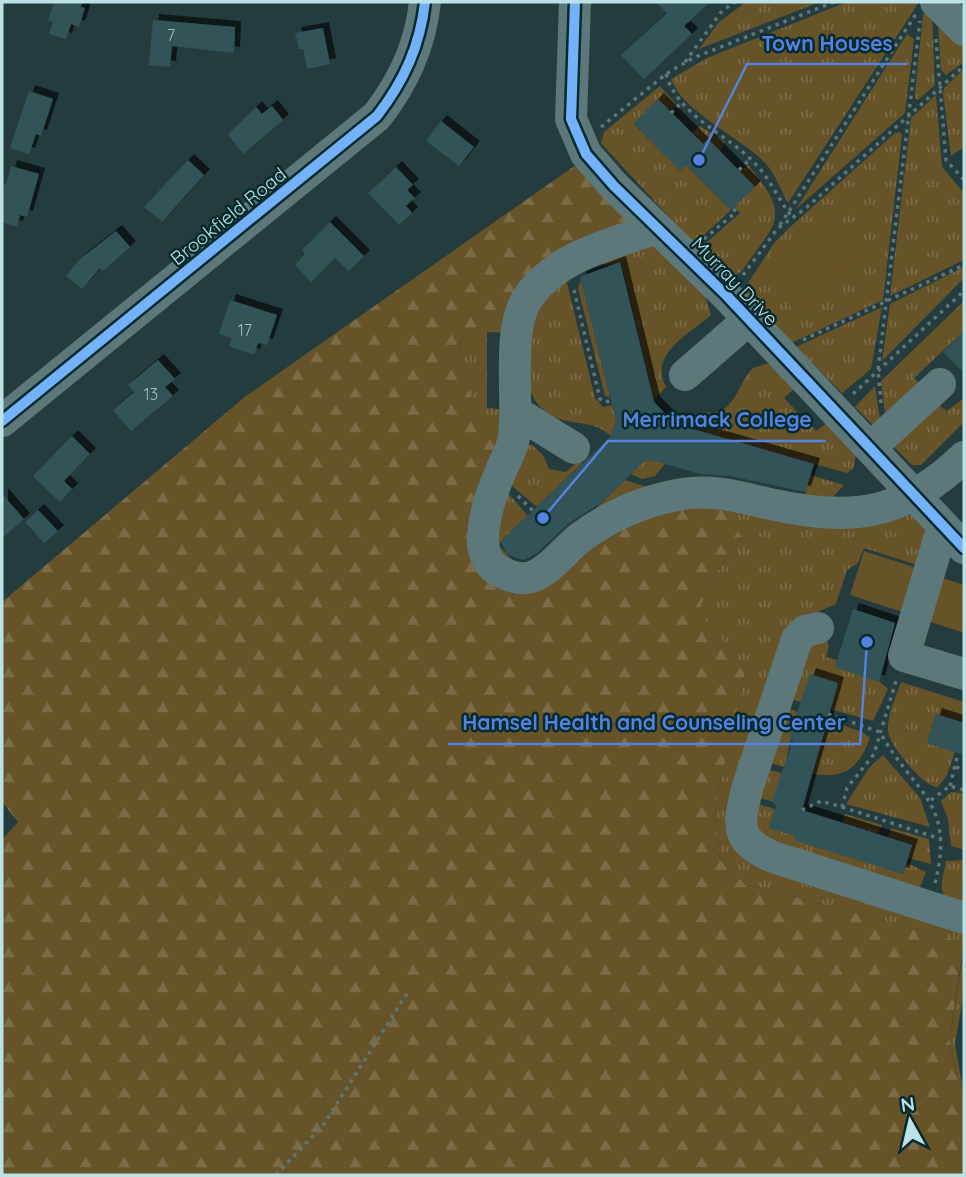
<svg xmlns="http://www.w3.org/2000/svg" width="966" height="1177" font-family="Quicksand,sans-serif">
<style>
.grass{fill:url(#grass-tufts)}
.forest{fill:url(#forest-firs)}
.park{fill:#675328}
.building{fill:#335359;filter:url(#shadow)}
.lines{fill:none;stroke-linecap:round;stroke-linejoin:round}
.path{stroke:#5f7677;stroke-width:3.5;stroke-dasharray:3.5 5;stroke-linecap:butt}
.minor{stroke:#5d787a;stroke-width:32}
.cycleway-casing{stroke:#062a2d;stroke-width:15}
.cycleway{stroke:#73b2f8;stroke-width:10}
.labels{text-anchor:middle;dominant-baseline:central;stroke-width:5;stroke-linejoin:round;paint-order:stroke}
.number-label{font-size:16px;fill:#9abec2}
.street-label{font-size:19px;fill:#bce2e5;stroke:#062a2d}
.leader{fill:none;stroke:#5582dd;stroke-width:2.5}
.callout-dot{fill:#5582dd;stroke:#062a2d;stroke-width:2.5}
.callout-label{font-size:21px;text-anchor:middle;font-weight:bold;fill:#5582dd;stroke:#062a2d;stroke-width:5;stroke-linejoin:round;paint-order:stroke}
</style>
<defs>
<pattern id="grass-tufts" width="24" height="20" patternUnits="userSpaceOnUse" patternTransform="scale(1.75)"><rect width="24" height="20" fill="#675328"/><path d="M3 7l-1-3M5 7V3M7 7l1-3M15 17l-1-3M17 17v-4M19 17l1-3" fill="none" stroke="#7b6b47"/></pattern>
<pattern id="forest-firs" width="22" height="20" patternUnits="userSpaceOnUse" patternTransform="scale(1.75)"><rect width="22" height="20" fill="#675328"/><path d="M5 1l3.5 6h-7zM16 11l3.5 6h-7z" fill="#7b6b47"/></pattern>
<filter id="shadow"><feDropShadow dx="6" dy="-6" stdDeviation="0" flood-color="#0009"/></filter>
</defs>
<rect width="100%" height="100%" fill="#243c3e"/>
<path class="grass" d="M746 2H820L699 49 719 22Z
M847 2H919L788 203C781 191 776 176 767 165 744 139 682 112 671 79L707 58Z
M927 10 932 14 935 85 918 100 915 98V93L923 15Z
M937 10 964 43V62L946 75 941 70Z
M907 34 914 39 905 113 796 209Z
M964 69V147L951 156 943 94 944 88Z
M660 86 676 104 675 107 634 124 680 170 686 165 731 210 694 244 601 143 604 132Z
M936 95 942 167 964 193V260L890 296 911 118Z
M700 126 725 142 720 151 708 139 702 144 691 133Z
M900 132 902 135 883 300 787 345 743 295 744 289 775 242 788 229 895 133Z
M748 165C793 218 776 222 741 272L736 275 699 249 740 213 734 207 740 172Z
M652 244 705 295 711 315C694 331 647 353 666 387L654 400 621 262 604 266 602 257Z
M964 267V278L882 361 890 304Z
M566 279 595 398 603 407 612 405 616 420 611 436C592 420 581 426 560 419 520 407 524 355 524 323Z
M581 280 610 397 605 396 578 288Z
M519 296 508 333 487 332V408L507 410 483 504 503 582 642 509 907 504 928 522 923 567 864 548 858 563 847 570 836 604 815 613 732 825 964 922V942L745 884 720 860 715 806 746 668 697 612 713 577 742 537 628 526 533 593 514 594 484 576 476 507 494 444 471 399 459 341Z
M964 301V331L914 378 921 385 886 423 881 381Z
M882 307 871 369 842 393 796 347Z
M770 363 795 388 784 398 816 431 827 423 857 451 853 469 847 473 667 422 670 418 699 425 704 412C735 418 737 383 753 368Z
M875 386 881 425 877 429 855 407Z
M964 398V422L921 465H912L889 442 937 404 947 411Z
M518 445H532L543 455 549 469 566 472 578 461 582 464 537 507 504 479Z
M658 458 665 464 655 476 642 479 631 474 639 463Z
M810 475 844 485 826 504 802 503Z
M625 480 647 487 557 546Z
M501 485 528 516 498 545 523 571 497 560Z
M826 637 829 646 826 657 837 660 835 667 879 681 888 689 873 721 830 709 838 683 811 674 801 702 784 697 799 653Z
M901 682 964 702V723L936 714 927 743 955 752 947 775 938 787C926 790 889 745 888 731 887 715 896 697 901 682Z
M782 706 798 712 784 767 763 761Z
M826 719 862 732 870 738C859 768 845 779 813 774Z
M883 755 920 798 930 827 846 804 869 768Z
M761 768 782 773 774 802 753 796Z
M951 792 964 793V850L951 846 948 819 941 801Z
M751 802 775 809 770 828 796 836 795 840 903 874 907 863 926 872 920 887 914 890 760 843Z
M845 814 882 825 878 834 842 823Z
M891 828 929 839 931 864 908 858 912 845 888 837Z
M964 860 962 891 964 908C935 896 941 889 946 861Z
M964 947V991L955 1044 964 1095 949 1044Z"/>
<path class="forest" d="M583 160 640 223 519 296 459 341 471 399 495 444 476 507 484 576 513 594 533 593 628 526 693 504 722 507 742 537 713 577 698 612 746 668 715 806 720 860 745 884 964 942 949 1044 964 1096V1175H2V840L18 822 2 802V602L246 396Z"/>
<path class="park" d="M824 213 863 253 799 314 760 273Z
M864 551 926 571 912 615 850 595Z
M943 578 964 585V633L928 621Z"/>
<path class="building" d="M54 2H82L81 7 85 8 79 27 71 24 66 39 49 34 53 22 48 20Z
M656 2H710L684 26 692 34 644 79 621 55 667 13Z
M153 20 235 27 234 53 172 46 170 67 149 65Z
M323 28 330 64 307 69 303 49H299L295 33Z
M29 91 53 99 41 136 36 134 29 154 10 148Z
M658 99 703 144 708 139 755 187 731 210 686 165 680 171 634 123Z
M272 106 283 120 243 154 228 134 256 107 262 114Z
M441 121 474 147 459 166 426 141Z
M188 160 204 175 162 222 144 207Z
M11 166 39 174 27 217 20 215 17 227 2 222V183L6 185Z
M396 167 413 185 407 190 415 198 406 206 412 213 399 225 368 193Z
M330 222 364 256 349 271 335 258 311 282 295 265 305 254 302 250Z
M116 231 130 247 103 271 100 268 82 289 66 276 80 259Z
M620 262 654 402 675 424 814 464 805 492 730 476 701 474 651 460 643 462 602 502 569 523 537 553 524 560 516 558 506 553 501 541 611 436 616 420 580 277Z
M230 300 277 315 267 345 258 343 254 355 229 346 232 338 219 334Z
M964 331V373L943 352Z
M158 360 175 379 165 387 173 396 131 431 113 410 134 392 128 385Z
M72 436 90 454 64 481 72 489 60 502 33 476Z
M2 494 24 519 2 538Z
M38 510 58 531 44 543 25 522Z
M853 609 895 623 879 682 835 667Z
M810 674 838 683 802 810 912 845 903 874 794 840 796 836 769 828 776 806 772 801 793 740 789 738Z
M936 714 964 723V755L927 743Z"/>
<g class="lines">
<path class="path" d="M936 39 946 160 964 180
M685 62 722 11 735 2
M666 74C679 119 732 135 760 169 773 184 780 203 793 218
M671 113 682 102
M601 127 666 74 693 58 834 2
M739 170 750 159
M780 225 916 14
M704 239 736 212 733 208
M743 275 778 228 805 209 964 66
M574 290 600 399 604 402 611 401
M803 340 964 265
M853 394 964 291
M881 403 878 370 920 21
M518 496 533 511
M828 714 880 732C914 794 956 801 935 883
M956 767 964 770
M950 786 958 753
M931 800 950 786 964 790
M842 807 941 839
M802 810 821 801 842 807 847 788 874 754 896 681
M276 1175 324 1124 409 990"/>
<path class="minor" d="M575 2 571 119 586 154 614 186 727 296 964 548
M936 2 964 30
M656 228C610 245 559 255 529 296 506 327 519 398 514 437 513 448 505 460 501 471 492 491 484 515 483 537 482 551 488 566 501 572 509 576 518 579 527 578 547 575 565 549 581 537 613 514 643 501 682 494 714 489 739 497 770 504 851 522 903 516 964 457
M685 375 747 321
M516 412 574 448
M2 421 377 116C404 81 420 46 425 2
M870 448 940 384
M943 526 904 656 964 674
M818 628 805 631 797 639 747 789C738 827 735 840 773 857L964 918"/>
<g class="cycleway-casing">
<path id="cycleway" d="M575 2 571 119 586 154 614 186 727 296 964 548
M2 421 377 116C404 81 420 46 425 2"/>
</g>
<use href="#cycleway" class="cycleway"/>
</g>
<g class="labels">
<g class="number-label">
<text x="171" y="35">7</text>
<text x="245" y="330">17</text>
<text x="151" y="394">13</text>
</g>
<g class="street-label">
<text transform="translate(228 216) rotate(-39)">Brookfield Road</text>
<text transform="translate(735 281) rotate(46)">Murray Drive</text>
</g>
</g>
<path class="leader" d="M699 160L747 64H907M543 518L608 441H826M867 642L860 744H448"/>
<g class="callout-dot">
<circle cx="699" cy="160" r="7"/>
<circle cx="543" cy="518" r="7"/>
<circle cx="867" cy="642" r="7"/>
</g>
<g class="callout-label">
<text x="827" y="51">Town Houses</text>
<text x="717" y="427">Merrimack College</text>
<text x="654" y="730">Hamsel Health and Counseling Center</text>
</g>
<rect width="966" height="1177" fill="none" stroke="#bce2e5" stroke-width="7"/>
<g transform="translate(910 1121) rotate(352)" stroke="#062a2d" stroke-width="5" paint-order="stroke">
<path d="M0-5L12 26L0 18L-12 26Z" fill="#bce2e5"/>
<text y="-10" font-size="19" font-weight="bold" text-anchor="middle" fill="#bce2e5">N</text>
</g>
</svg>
